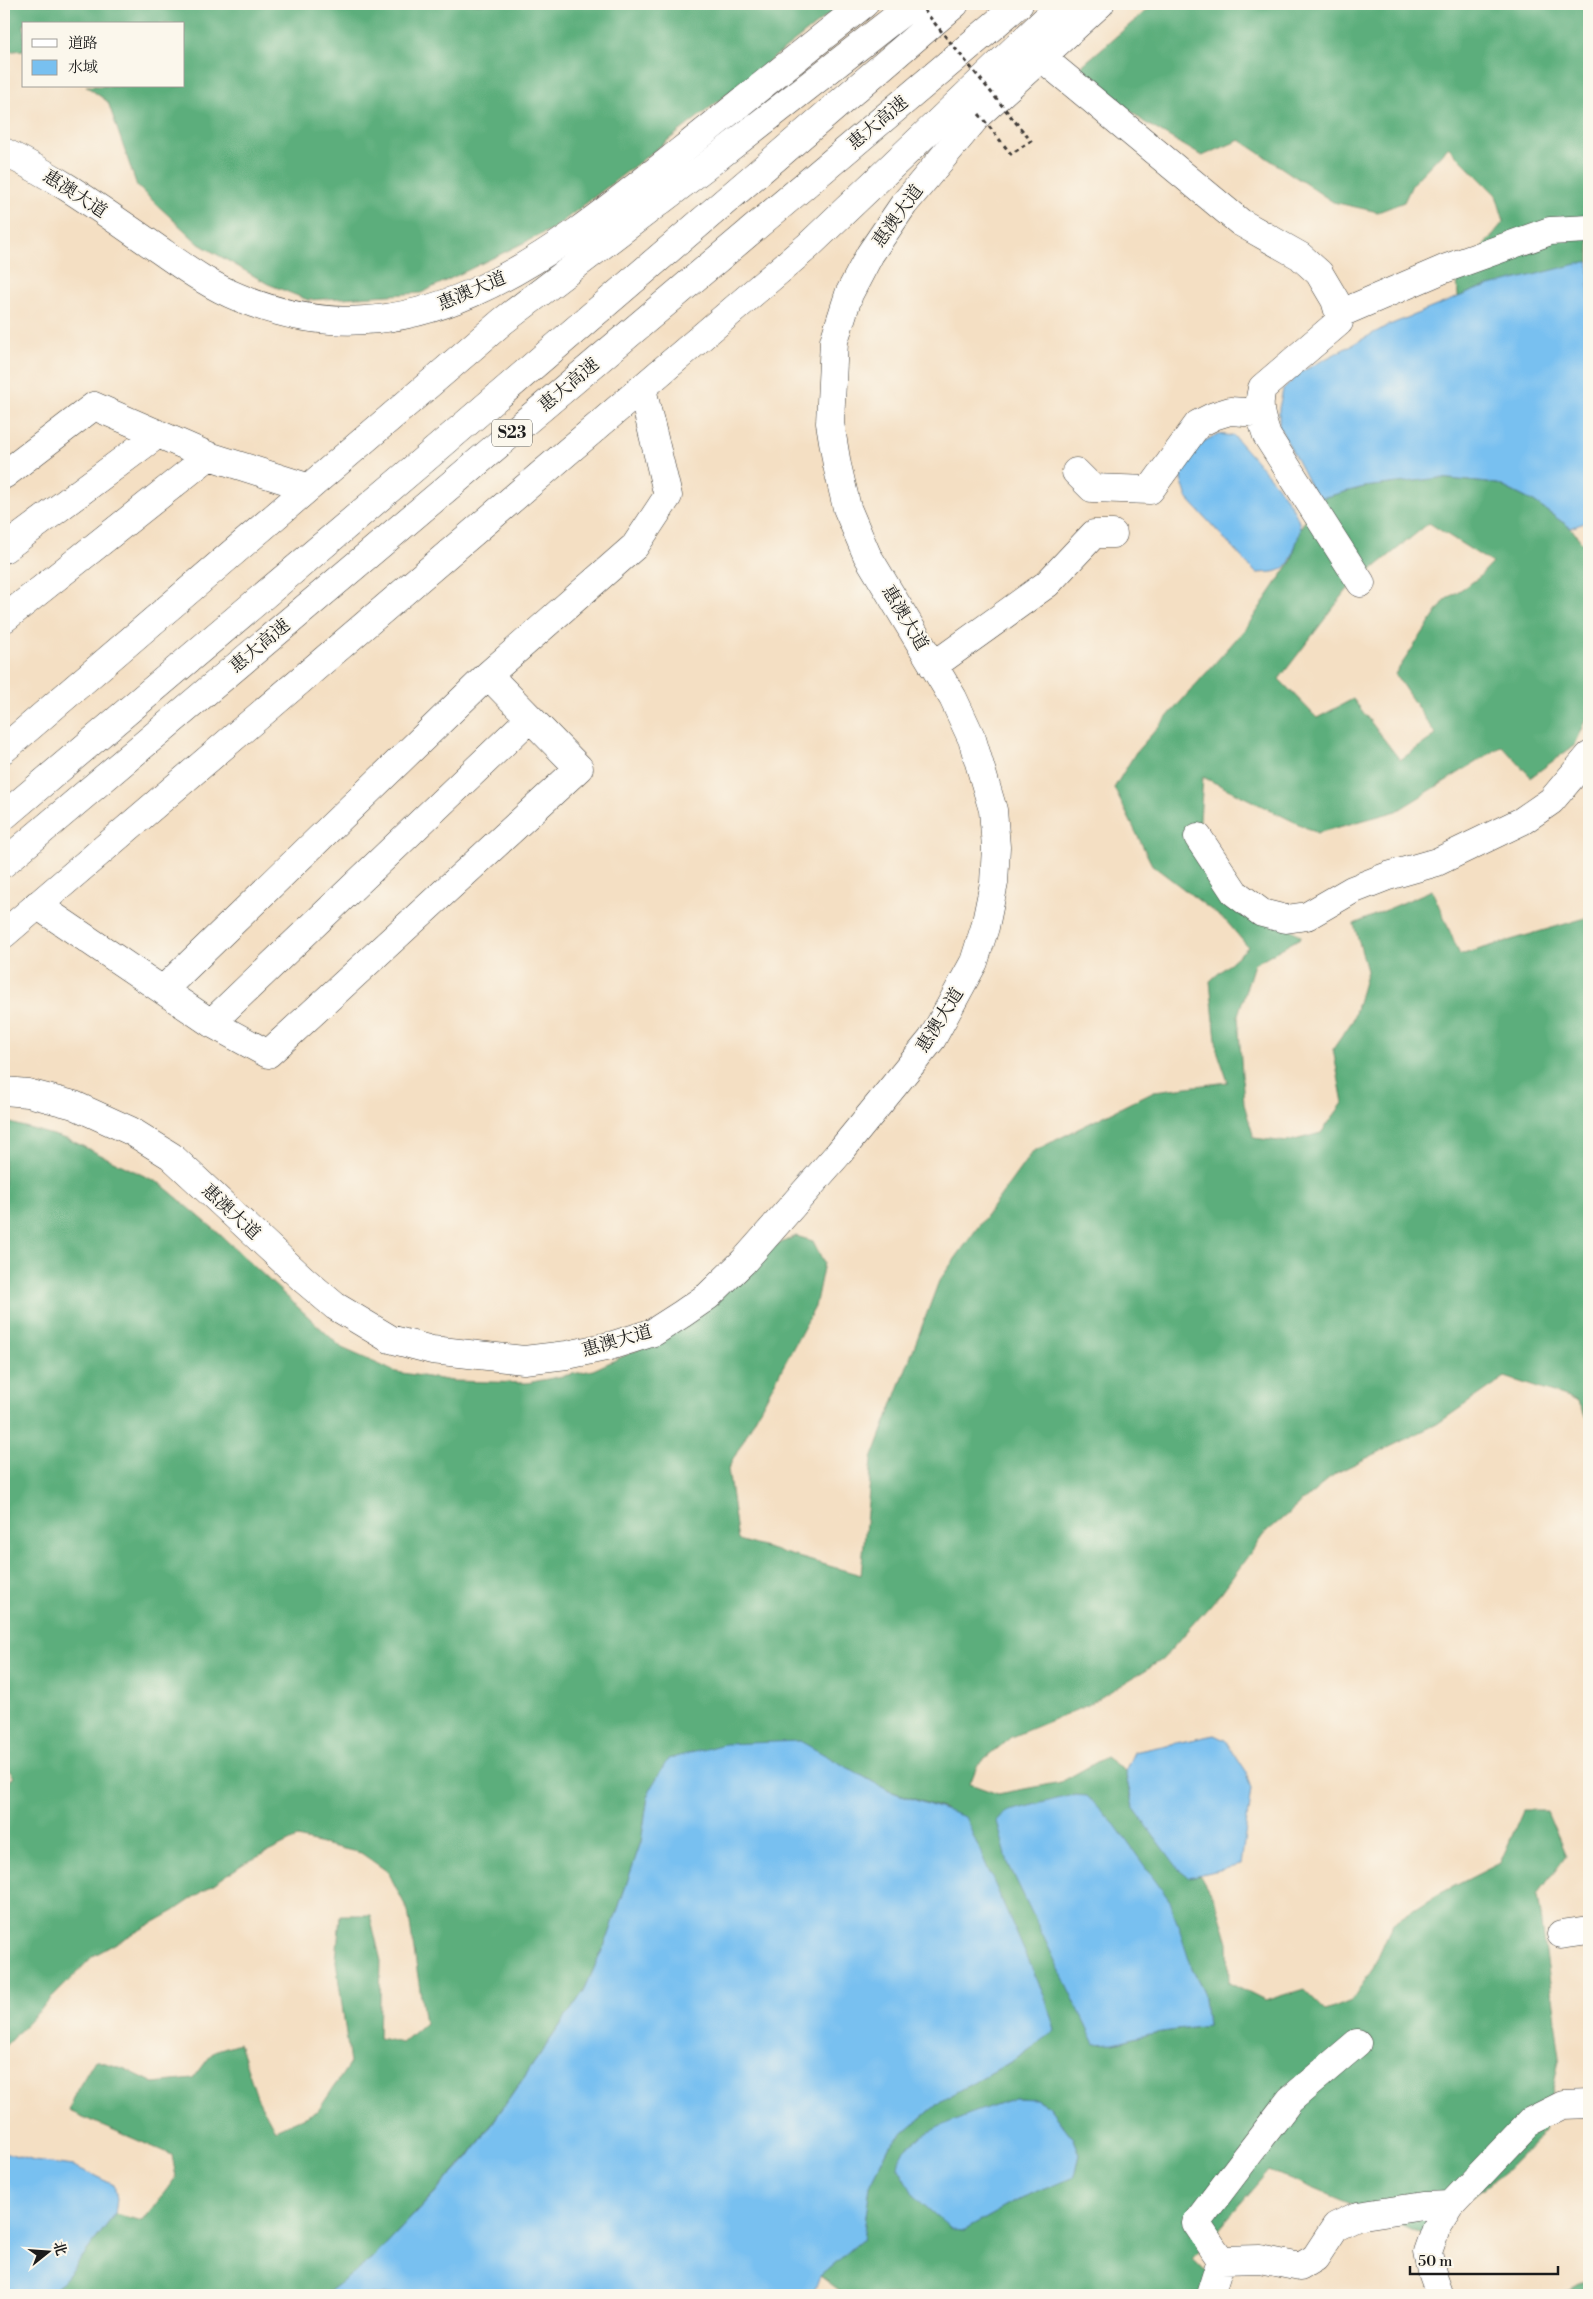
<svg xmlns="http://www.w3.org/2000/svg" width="1593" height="2299" font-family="'Libre Bodoni','Noto Serif SC',serif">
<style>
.forest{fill:#5cae7b;stroke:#3c654c;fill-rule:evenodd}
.water{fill:#78c0f0;stroke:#4a6e86}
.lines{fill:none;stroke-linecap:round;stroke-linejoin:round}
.minor-casing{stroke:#3c3935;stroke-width:29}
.highway-casing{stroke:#3c3935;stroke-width:29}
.minor{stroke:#fff;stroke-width:28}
.highway{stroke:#fff;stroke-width:28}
.path-bridge{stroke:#3c3935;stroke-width:3;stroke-dasharray:4 4;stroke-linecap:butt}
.labels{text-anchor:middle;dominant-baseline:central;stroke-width:4;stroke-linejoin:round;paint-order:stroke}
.shield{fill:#fbf7ec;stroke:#5f5e5a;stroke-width:1}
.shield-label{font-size:16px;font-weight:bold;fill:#1c1c1c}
.street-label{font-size:18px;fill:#1c1c1c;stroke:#fbf7ec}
</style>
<rect width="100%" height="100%" fill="#fbf7ec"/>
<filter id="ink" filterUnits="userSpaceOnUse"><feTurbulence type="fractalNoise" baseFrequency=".02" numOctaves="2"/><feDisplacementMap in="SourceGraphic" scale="10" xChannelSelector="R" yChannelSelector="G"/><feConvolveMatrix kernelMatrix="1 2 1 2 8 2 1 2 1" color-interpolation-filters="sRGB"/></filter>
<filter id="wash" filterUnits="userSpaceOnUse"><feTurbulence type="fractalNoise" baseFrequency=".0096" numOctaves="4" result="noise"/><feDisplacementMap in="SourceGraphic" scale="20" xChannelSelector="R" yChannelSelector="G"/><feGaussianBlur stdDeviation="1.12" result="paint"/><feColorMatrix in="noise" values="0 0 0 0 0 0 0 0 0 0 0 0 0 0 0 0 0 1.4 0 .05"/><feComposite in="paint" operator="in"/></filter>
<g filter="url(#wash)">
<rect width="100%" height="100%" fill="#f4dfc3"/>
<path class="forest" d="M4 4H842L702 114 554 228 421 293 308 300 268 284 199 244 137 186 108 102 86 86H184V24H24V50L4 52Z
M1154 4H1589V262L1478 289 1458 297 1457 278 1504 221 1496 195 1448 147 1413 183 1404 202 1378 212 1333 202 1240 140 1202 156 1144 122 1079 68Z
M1440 478 1498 484 1534 502 1571 528 1589 552V714L1575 745 1531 777 1502 746 1397 811 1317 833 1203 777 1197 863 1302 937 1254 964 1238 1015 1244 1104 1254 1138 1287 1142 1321 1133 1343 1103 1333 1049 1353 1020 1367 971 1354 924 1432 890 1460 955 1589 917V1423L1577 1401 1505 1377 1437 1424 1336 1473 1264 1534 1221 1593 1162 1660 1088 1705 1011 1737 977 1766 970 1784 998 1794 1061 1782 1106 1757 1125 1771 1133 1807 1189 1877 1200 1875 1217 1905 1228 1942 1229 1983 1265 2001 1304 1989 1326 2011 1351 2001 1372 1970 1393 1923 1437 1895 1500 1863 1523 1811H1547L1566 1856 1538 1894 1560 2057 1544 2132 1508 2169 1423 2234 1269 2170 1193 2259 1228 2295H846L820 2276 863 2239 870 2185 890 2145 941 2101 1019 2057 1055 2030 945 1809 889 1791 799 1741 649 1791 641 1842 609 1935 584 1991 469 2156 373 2258 325 2295H50L77 2264 115 2214 143 2221 176 2177 172 2155 69 2111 77 2090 95 2060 123 2068 154 2083 193 2079 214 2051 239 2043 257 2097 275 2130 318 2111 350 2063 336 1961 340 1915H370L381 1961 379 2038 402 2043 425 2023 408 1911 388 1872 361 1853 297 1838 243 1864 174 1911 93 1956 4 2047V1785L14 1777 4 1764V1121L70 1140 161 1184 214 1229 342 1348 396 1372 453 1381 527 1383 593 1370 650 1344 770 1248 796 1236 813 1241 824 1263 815 1307 728 1469 738 1540 861 1575 872 1459 939 1281 1032 1152 1154 1091 1228 1082 1217 1050 1210 981 1248 947 1227 922 1152 865 1114 788 1136 752 1246 628 1292 560 1300 528 1321 498 1364 487ZM1429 523 1492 563 1477 579 1445 600 1395 674 1436 735 1400 760 1353 699 1317 718 1279 679 1347 590ZM1192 1969 1203 1990 1207 2026 1154 2033 1114 2043ZM1015 2098 1036 2099 1048 2106 1072 2137 1079 2154 1074 2177 1022 2198 965 2230 950 2229 902 2153C936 2126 975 2113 1015 2098Z
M1589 2278V2295H1559Z"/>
<path class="water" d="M1585 262H1589V521L1571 528 1534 502 1498 484 1440 478 1364 487 1321 498 1314 493 1279 426V408L1283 390 1301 372 1387 326 1478 289Z
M1218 434 1234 436C1251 457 1297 502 1300 527 1300 534 1296 543 1294 550 1288 573 1278 572 1256 573L1187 498 1179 472 1186 451Z
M1214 1735 1225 1740 1246 1772 1251 1789 1241 1865 1189 1877 1178 1868 1133 1807 1125 1771 1134 1752Z
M800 1741 889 1791 965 1817 1046 2000 1055 2031 1019 2057 941 2101 890 2145 870 2185 863 2239 820 2276 812 2295H325L373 2258 469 2157 584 1991 609 1935 641 1842 649 1791 668 1759 724 1744Z
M1073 1795 1087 1796 1115 1825 1170 1901 1192 1969 1203 1990 1207 2026 1154 2033 1114 2043 1095 2044 1008 1863 997 1821 1005 1812Z
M1015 2098 1036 2099 1048 2106 1072 2137 1079 2154 1074 2177 1022 2198 965 2230 951 2229 915 2197 898 2167C899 2162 900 2156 903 2152 923 2127 985 2109 1015 2098Z
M4 2152 34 2161 74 2166 114 2185 117 2199 115 2214 77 2264 50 2295H4Z"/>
</g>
<g filter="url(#ink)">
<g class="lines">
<g class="minor-casing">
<path id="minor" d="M1041 57 1240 222 1300 256 1319 273 1335 300 1339 314V322L1262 388C1257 407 1261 418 1267 436L1361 583
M4 152C59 178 108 215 158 249 184 267 210 286 240 298 415 371 554 253 682 150 743 101 803 52 864 4
M1339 314 1444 269 1550 231 1589 229
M1076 472 1092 488 1150 490 1198 424 1214 416 1230 411 1259 413
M4 475 94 406 209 456 307 487
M4 549 158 434
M4 619 209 456
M933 666 1047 584 1094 534H1113
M1198 837 1235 893 1262 913 1286 919 1307 916 1352 890 1388 876 1437 862 1522 821 1551 801 1589 756
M37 905 211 1023 268 1054 579 768 488 675 635 546 668 496 642 389
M164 989 488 675
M211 1023 530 718
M4 1091 28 1093 74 1105 131 1131 171 1156 303 1279 335 1306 390 1339 432 1350 524 1360 567 1355 610 1346 654 1332 682 1314 708 1296 743 1262 839 1153 932 1039 974 962 985 927 994 883 996 847 993 810 972 739 953 698 867 555 847 508 837 465 830 423 834 341 849 294 870 254 904 204 979 114 1100 4
M1561 1934 1589 1930
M1357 2043 1290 2100 1196 2223 1221 2260 1260 2259 1300 2267 1315 2258 1336 2226 1357 2216 1423 2206 1451 2205
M1210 2295 1221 2260
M1440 2295 1432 2273 1428 2252 1436 2229 1451 2205 1531 2121 1563 2105 1589 2104"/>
</g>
<g class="highway-casing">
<path id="highway" d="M4 749 503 321 705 167 913 4
M4 816 419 464 955 4
M4 863 1019 4
M4 934 808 246 1062 4"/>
</g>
<use href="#minor" class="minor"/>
<use href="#highway" class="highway"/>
<path class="path-bridge" d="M919 4 1031 141 1011 154 979 114"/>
</g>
</g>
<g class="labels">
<rect class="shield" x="492" y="419.5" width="40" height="27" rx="4"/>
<g class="shield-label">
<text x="512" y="433">S23</text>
</g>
<g class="street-label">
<text transform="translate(878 123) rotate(-40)">惠大高速</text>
<text transform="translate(75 194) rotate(33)">惠澳大道</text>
<text transform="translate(898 216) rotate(-54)">惠澳大道</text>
<text transform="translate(472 291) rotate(-23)">惠澳大道</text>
<text transform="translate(569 385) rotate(-40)">惠大高速</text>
<text transform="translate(905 618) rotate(59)">惠澳大道</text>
<text transform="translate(260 646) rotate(-40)">惠大高速</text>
<text transform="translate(940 1020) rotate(-58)">惠澳大道</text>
<text transform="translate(231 1212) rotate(43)">惠澳大道</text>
<text transform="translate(617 1341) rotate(-16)">惠澳大道</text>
</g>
</g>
<rect width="1593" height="2299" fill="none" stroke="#fbf7ec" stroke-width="20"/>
<rect x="22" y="22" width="162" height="65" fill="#fbf7ec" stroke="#a29f99"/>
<rect x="32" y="39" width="25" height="8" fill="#ffffff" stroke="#a29f99"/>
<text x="68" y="48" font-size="15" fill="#1c1c1c">道路</text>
<rect x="32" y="60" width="25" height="15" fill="#78c0f0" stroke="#a29f99"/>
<text x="68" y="72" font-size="15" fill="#1c1c1c">水域</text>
<g transform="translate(48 2252) rotate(73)" stroke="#fbf7ec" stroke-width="4" paint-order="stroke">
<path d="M0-4L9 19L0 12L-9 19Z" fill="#1c1c1c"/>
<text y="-8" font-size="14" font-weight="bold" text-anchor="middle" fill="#1c1c1c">北</text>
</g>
<path d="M1410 2266v8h148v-8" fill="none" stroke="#1c1c1c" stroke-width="2.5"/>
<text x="1418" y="2266" font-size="15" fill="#1c1c1c" stroke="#fbf7ec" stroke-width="4" paint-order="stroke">50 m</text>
</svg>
